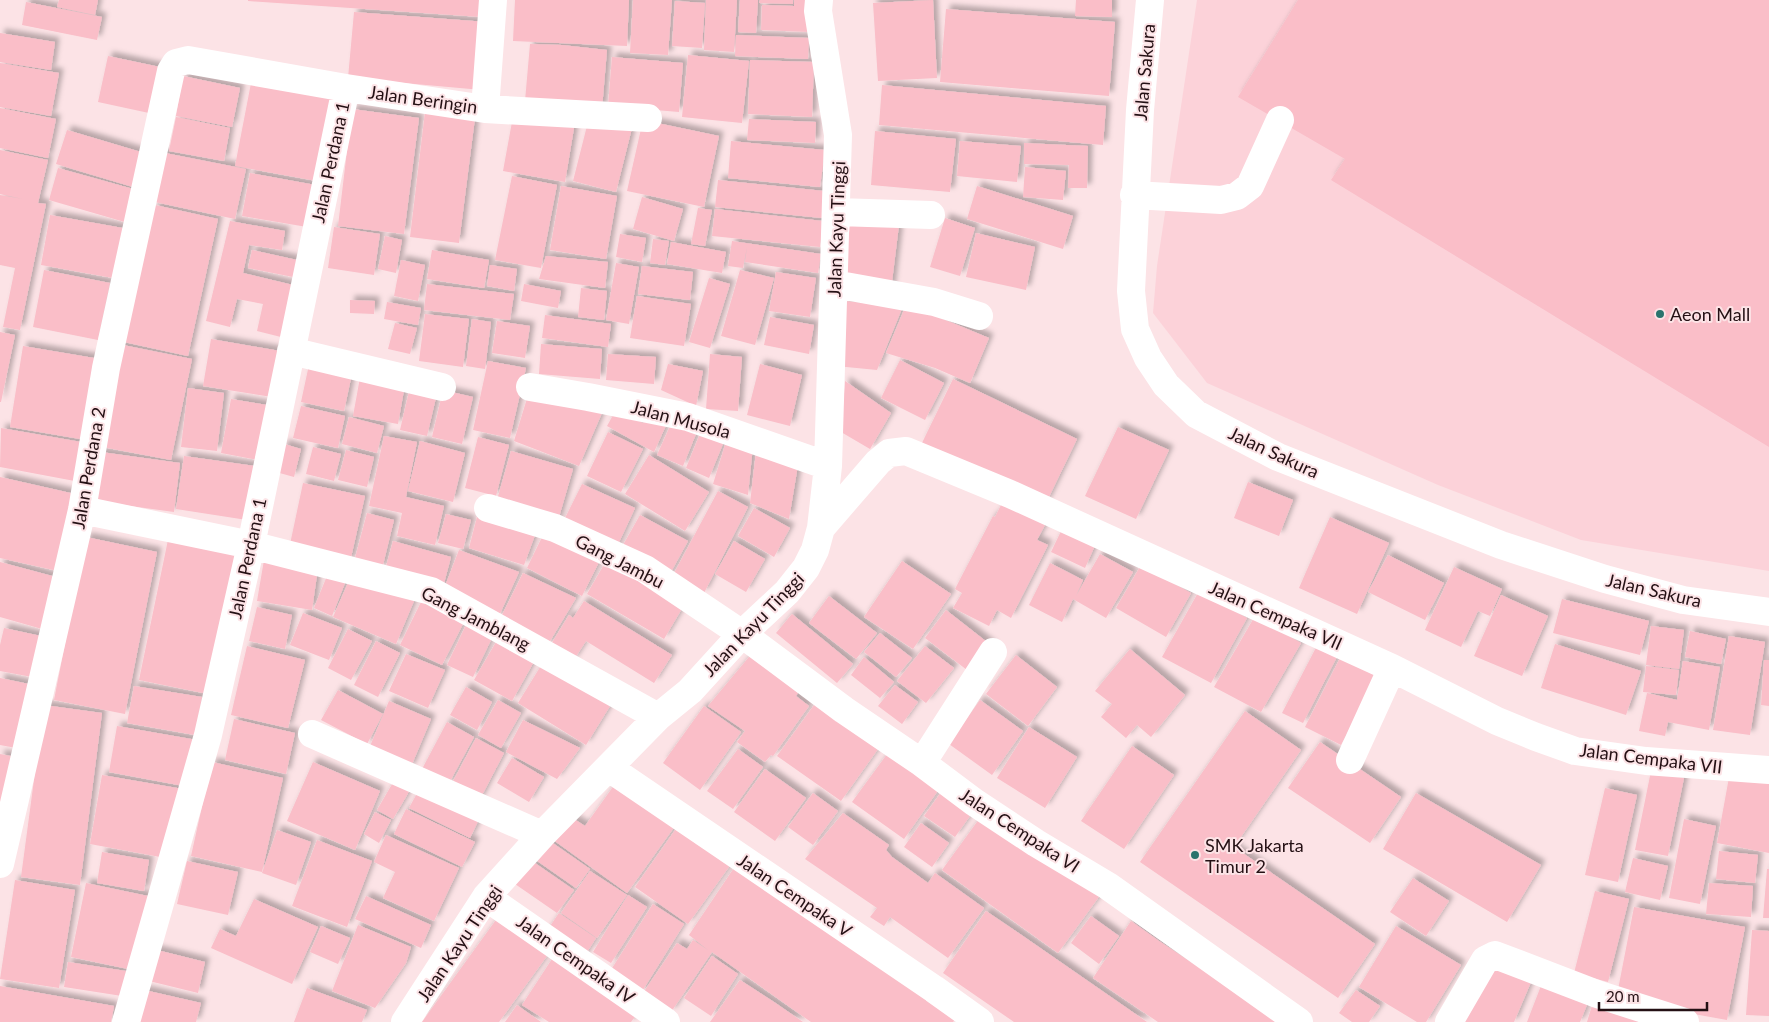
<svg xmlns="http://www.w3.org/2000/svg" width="1769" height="1022" font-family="Lato,sans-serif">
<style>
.built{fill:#fcd2d9}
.building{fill:#fabec8;filter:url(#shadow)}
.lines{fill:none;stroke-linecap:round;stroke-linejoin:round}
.minor{stroke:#fff;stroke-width:28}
.poi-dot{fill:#2a736d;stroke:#fce3e6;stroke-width:2}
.labels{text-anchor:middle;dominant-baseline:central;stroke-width:4;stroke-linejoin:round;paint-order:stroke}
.street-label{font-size:18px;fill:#241014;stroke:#fce3e6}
.poi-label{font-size:18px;fill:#241014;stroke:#fce3e6;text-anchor:start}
</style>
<defs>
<filter id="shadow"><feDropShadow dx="4.5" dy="-4.5" stdDeviation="2.5" flood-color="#0004"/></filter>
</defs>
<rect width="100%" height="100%" fill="#fce3e6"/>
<path class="built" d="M1197 0H1769V571L1581 540 1438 485 1207 383 1153 313 1157 266Z"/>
<path class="building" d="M59 0H98L95 15 57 7Z
M248 0H484L482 17 248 1Z
M515 0H629L627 46 513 41Z
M633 0H672L668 55 630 53Z
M706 0H737L734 52 704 50Z
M740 0H758L756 33 738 32Z
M760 0H793V4L759 3Z
M794 0H811L810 32 761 30 762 5 794 6Z
M933 0 937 78 878 81 873 3Z
M1076 0H1112V17L1075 16Z
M1298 0H1769V447L1331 180 1345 159 1238 97Z
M675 1 705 3 702 48 672 46Z
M26 2 102 17 97 40 22 25Z
M946 9 1115 22 1109 96 940 82Z
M354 12 487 22 482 90 348 78Z
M0 33 55 42 51 70 0 62Z
M736 35 809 38 808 59 735 56Z
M530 44 562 45 607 50 602 109 525 101Z
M688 55 749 61 742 123 682 117Z
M108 56 160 67 149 113 98 102Z
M612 57 683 63 679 112 608 106Z
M750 60 814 62 812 117 748 114Z
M0 63 59 73 51 116 0 107Z
M183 76 240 88 232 127 176 116Z
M251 83 338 100 322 182 235 166Z
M882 85 1106 106 1103 145 879 125Z
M0 108 56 119 48 158 0 148Z
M352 109 419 118 404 234 338 226Z
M514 111 575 122 565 182 503 171Z
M425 112 475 118 459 243 410 237Z
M176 117 230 128 224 161 169 151Z
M589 118 632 128 616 192 573 181Z
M749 119 816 122 815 143 747 140Z
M643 120 719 136 704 207 627 191Z
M67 130 151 155 143 190 56 164Z
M875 131 956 139 950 192 871 185Z
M731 141 825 150 820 187 728 178Z
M960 141 1021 146 1017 182 957 176Z
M1024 143 1088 146 1087 188H1068L1069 165 1024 164Z
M0 150 48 160 38 203 46 204 20 330 3 327 15 268 0 265V195L23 199 0 194Z
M160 152 246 169 235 219 150 201Z
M1025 167 1066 171 1063 200 1023 197Z
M58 168 144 192 135 225 49 200Z
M250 173 321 186 313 228 242 216Z
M512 176 557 185 541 268 495 260Z
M718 180 824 191 822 218 715 207Z
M561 186 617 196 606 259 550 250Z
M977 186 1073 216 1063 249 967 219Z
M642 197 683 209 674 241 633 229Z
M155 205 218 219 188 356 124 342Z
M698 208 712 210 705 246 691 244Z
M715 209 823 221 820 247 712 236Z
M50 215 134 230 124 280 41 265Z
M945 218 975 228 960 276 930 267Z
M851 219 899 225 891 290 842 283Z
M230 221 285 231 282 250 249 245 243 273 293 285 281 337 257 331 263 304 237 299 230 327 206 321Z
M334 227 380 234 374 275 328 268Z
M976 233 1035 247 1026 290 966 277Z
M620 234 646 238 642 262 616 257Z
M385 236 402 240 396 273 378 269Z
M653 239 669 241 665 265 650 263Z
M732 241 821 254 818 273 745 262 747 247 743 268 728 266Z
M671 242 726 252 722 273 667 264Z
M252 250 306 262 303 279 248 268Z
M432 250 489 260 484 288 427 279Z
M546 256 608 262 605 288 539 279Z
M401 260 425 265 418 301 394 296Z
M616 263 639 267 629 324 606 320Z
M490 265 517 269 514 291 487 286Z
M642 266 693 272 690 300 638 294Z
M44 270 110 283 98 340 33 327Z
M740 270 774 278 755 345 721 336Z
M776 272 816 278 810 317 769 311Z
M709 278 730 284 710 348 689 342Z
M427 284 514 294 510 320 424 310Z
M524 284 561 291 558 308 521 301Z
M581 288 607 291 604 320 578 317Z
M637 296 691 304 684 346 630 338Z
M350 300 375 301 374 314 350 313Z
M843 301 903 306 877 370 836 366Z
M387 302 421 308 418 325 384 319Z
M904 310 926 312 989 338 970 383 935 368 886 353Z
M425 314 469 319 463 367 419 361Z
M545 315 611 324 608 347 542 338Z
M770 317 814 325 809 354 764 345Z
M472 319 491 322 485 369 466 366Z
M497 321 530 326 525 358 492 353Z
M395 323 417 328 410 354 388 349Z
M0 332 15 335 1 402H0Z
M211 339 280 351 272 397 203 386Z
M118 344 192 359 171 460 97 446Z
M541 344 602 349 600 379 539 374Z
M23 346 106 360 92 441 10 427Z
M608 354 656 357 654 384 606 380Z
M710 354 742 357 738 411 706 409Z
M310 360 353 369 344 411 301 402Z
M900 360 944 383 925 420 881 398Z
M488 361 526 368 510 438 473 430Z
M668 364 703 371 696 406 661 390Z
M760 364 802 375 790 426 747 415Z
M361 372 406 379 398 424 353 416Z
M953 379 1077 439 1046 503 922 443Z
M845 381 891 413 870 449 841 432Z
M411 383 438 389 427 436 400 430Z
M188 388 224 393 217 451 181 447Z
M443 390 473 397 462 444 432 437Z
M529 392 605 406 579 466 514 441Z
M231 399 267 405 258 460 221 453Z
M301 406 345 416 338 448 293 438Z
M617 408 643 423 648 412 668 421 654 452 607 426Z
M349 417 384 426 377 453 342 444Z
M671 424 696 434 683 466 657 455Z
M1118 427 1169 450 1136 519 1085 496Z
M1 428 87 443 80 482 0 467Z
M702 429 725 439 709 478 686 468Z
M608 432 643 449 621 492 587 476Z
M384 436 417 442 406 497 444 506 435 545 397 536 402 513 369 506Z
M478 437 509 445 496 496 465 488Z
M420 441 465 453 453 502 408 491Z
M726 442 753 446 748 495 713 484Z
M284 444 301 449 294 477 276 472Z
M313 447 341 454 334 481 306 474Z
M346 450 374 457 367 487 338 480Z
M94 451 180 463 174 512 87 500Z
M511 451 573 469 557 524 495 507Z
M756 452 799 459 789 519 750 503Z
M649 455 709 492 685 531 625 494Z
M184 456 255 466 247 520 176 509Z
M0 477 75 494 58 571 0 558Z
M1248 482 1293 500 1279 536 1234 518Z
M303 483 365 496 350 562 289 549Z
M582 484 635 508 614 553 560 528Z
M718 491 748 507 704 593 672 577Z
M1004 499 1047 521 1037 540 1048 545 1011 618 997 610 989 626 953 608 962 593 955 589 993 516 995 517Z
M754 508 790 528 774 557 738 536Z
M367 513 394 520 382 569 354 562Z
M478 513 538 527 524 565 469 548Z
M446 514 471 520 463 549 438 543Z
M640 515 688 541 666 581 618 554Z
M1330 517 1389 543 1357 614 1299 588Z
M1064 525 1097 541 1085 568 1051 552Z
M546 529 601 558 582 596 527 568Z
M169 535 243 550 213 695 139 680Z
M86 537 157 552 125 714 54 700Z
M393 541 451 557 442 591 384 574Z
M734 541 765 559 746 592 715 574Z
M459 550 519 572 498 618 442 594Z
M1100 554 1133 572 1106 618 1073 599 1062 622 1029 605 1050 563 1083 580 1076 596Z
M1388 555 1444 583 1425 620 1368 592Z
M609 556 687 600 664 639 587 594Z
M264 560 318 568 312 610 257 601Z
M902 561 951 594 913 649 864 617Z
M0 562 56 577 42 629 0 617Z
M1141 565 1191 593 1166 637 1116 608Z
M1454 567 1502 589 1490 616 1478 611 1461 647 1425 630Z
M329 571 347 578 332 616 314 608Z
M523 573 576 598 547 646 500 619Z
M352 574 414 601 396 644 333 617Z
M1199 591 1247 618 1211 683 1162 657Z
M1501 595 1548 616 1522 676 1474 656Z
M829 596 877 633 856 659 809 623Z
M1562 599 1649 621 1640 655 1553 633Z
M584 601 672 655 654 683 586 641 573 661 550 646 569 615 573 618Z
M421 602 464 622 442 665 400 645Z
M257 607 292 615 285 649 249 641Z
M946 610 992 646 971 673 925 638Z
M303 613 342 628 329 660 290 645Z
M792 614 853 664 837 683 776 633Z
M1255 616 1301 643 1261 712 1214 687Z
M467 623 493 636 473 677 447 665Z
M1651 626 1684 630 1679 669 1646 665Z
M4 628 41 636 32 677 0 671V645Z
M348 629 372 641 351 680 328 668Z
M1690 631 1726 639 1721 664 1685 657Z
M880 633 912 658 896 677 864 652Z
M1729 636 1765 642 1750 735 1713 730Z
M499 637 536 658 512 701 474 680Z
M1321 638 1341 649 1303 723 1282 713Z
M376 641 400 653 378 697 354 685Z
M1555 644 1641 671 1626 715 1541 688Z
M247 646 305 660 288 728 231 715Z
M925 646 954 668 926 703 897 681Z
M1130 649 1185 695 1151 737 1137 725 1126 738 1101 717 1112 704 1095 691Z
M754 651 803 685 796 696 809 706 773 756 771 755 765 762 737 742 745 731 708 706Z
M406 654 445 670 428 708 389 691Z
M1016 655 1057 687 1028 726 986 694Z
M1341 656 1377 674 1341 745 1305 727Z
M864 657 894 682 880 698 851 675Z
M1764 660H1769V706L1761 705Z
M1683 661 1720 667 1709 730 1668 722 1665 736 1639 731 1647 693 1677 700Z
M542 664 610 706 586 745 518 703Z
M1646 666 1679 670 1676 695 1643 692Z
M0 678 29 684 16 748 0 745Z
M895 685 918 702 902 724 878 706Z
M134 686 202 697 195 735 127 723Z
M466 687 492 702 477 730 450 715Z
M338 690 383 714 367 744 321 720Z
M820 697 883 742 841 801 777 756Z
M498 700 521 713 501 748 478 735Z
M980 700 1023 731 992 775 949 744Z
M389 701 431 719 410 769 368 751Z
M44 705 102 713 80 885 21 877Z
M704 706 741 732 700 790 663 763Z
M1245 711 1301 750 1234 847 1375 944 1338 998 1140 862Z
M234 719 295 733 286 774 225 760Z
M523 720 580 748 557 779 506 752Z
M447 722 474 737 448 785 421 771Z
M117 726 197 740 189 787 109 772Z
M1029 727 1077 757 1045 808 997 778Z
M476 738 504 753 479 801 450 787Z
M1320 742 1401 797 1370 843 1288 788Z
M893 746 944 782 904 839 852 802Z
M1132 746 1174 775 1124 849 1081 821Z
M738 749 763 767 733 809 707 791Z
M0 754 21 758 0 846Z
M512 758 544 777 529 802 497 783Z
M212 762 283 778 262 872 191 856Z
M313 762 380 791 355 850 287 821Z
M765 769 806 798 775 841 734 812Z
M1651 771 1684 778 1668 856 1635 850Z
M1730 772 1769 780V853L1717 843Z
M398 774 414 783 393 819 377 810Z
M102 775 183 789 171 859 90 844Z
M615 784 675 826 627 893 552 839 574 819 585 826Z
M947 784 977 806 955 837 924 816Z
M421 786 481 815 470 838 409 808Z
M1605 788 1637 795 1618 882 1585 875Z
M813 793 838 811 813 845 788 827Z
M1416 793 1541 865 1507 922 1383 849Z
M406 809 475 842 462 867 394 834Z
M985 811 1101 894 1058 953 942 870Z
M375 812 391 820 379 843 364 834Z
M843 813 889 845 886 850 892 857 928 883 935 873 984 908 948 958 890 917 884 926 870 917 877 908 805 859Z
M1684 819 1716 826 1700 904 1669 898Z
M921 823 949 843 932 867 904 847Z
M678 826 731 864 688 924 635 887Z
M277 830 311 842 296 885 262 873Z
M386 835 459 868 434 921 383 898 395 872 374 862Z
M547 839 590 869 576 888 533 858Z
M317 840 372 861 347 927 292 906Z
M1719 851 1758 855 1755 883 1716 879Z
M102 852 149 860 144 891 97 883Z
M1633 858 1668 866 1660 900 1625 892Z
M187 861 238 872 228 915 177 904Z
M532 861 574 890 557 913 515 884Z
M736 865 956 1018 953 1022H811L712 952 671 1012 643 993 677 943 687 949 693 940 708 950 689 935Z
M1767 869H1769V918H1763Z
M590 871 627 895 597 938 561 913Z
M1413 878 1449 901 1426 936 1390 912Z
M15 880 75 890 59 988 0 979Z
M86 883 148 896 133 970 71 957Z
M1709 883 1753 886 1751 917 1706 914Z
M1595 891 1629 899 1608 982 1574 973Z
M628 895 647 907 611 963 593 952Z
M366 896 431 925 421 948 355 919Z
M254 899 318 927 292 984 211 948 220 929 236 936Z
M653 904 684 924 641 993 609 973Z
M1634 907 1745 927 1727 1020 1616 1000Z
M986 911 1020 934 1147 1022H1014L943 973Z
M501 913 552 949 499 1022H422Z
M559 913 596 938 582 960 544 935Z
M1091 916 1119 936 1099 964 1071 943Z
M1131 921 1159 941 1282 1022H1158L1093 978Z
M358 925 411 947 406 963 375 1008 332 991Z
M321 926 350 938 338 964 310 952Z
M1396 926 1461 965 1426 1022H1417L1359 987Z
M1752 930 1769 931V1016L1746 1015Z
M153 949 205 962 198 993 145 980Z
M712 956 738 974 711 1016 684 998Z
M1491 956 1534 975 1514 1022H1464Z
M552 959 637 1014 631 1022H549L522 1005Z
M68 962 126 971 122 996 64 987Z
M1544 978 1591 995 1580 1022H1527Z
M740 980 774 1002 803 1022H710Z
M0 986 114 1006 111 1022H0Z
M307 988 367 1010 362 1022H294Z
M140 989 201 1003 196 1022H132Z
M1356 990 1380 1006 1369 1022H1352L1339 1013Z
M1594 999 1640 1013 1638 1022H1587Z
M517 1005 541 1022H505Z"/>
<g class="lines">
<path class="minor" d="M1150 0 1140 110 1131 291 1135 329 1148 358 1166 385 1196 414 1278 457 1501 545 1605 579 1683 600 1769 612
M485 109 648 118
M1134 195 1221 200 1237 196 1250 186 1280 120
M837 212 931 215
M834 284 934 302 979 316
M291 351 442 387
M530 387 588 397 688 417 828 466
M488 508 555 528 645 569 742 634 844 710 922 763 974 802 1036 843 1108 886 1299 1022
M82 510 251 545 431 591 658 717
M821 528 878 462 889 453 906 451 1010 494 1392 668 1497 721 1536 737 1575 751 1646 761 1769 770
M312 734 542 835
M1350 760 1392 668
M922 763 993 652
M609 768 934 989 980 1022
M0 864 82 510 106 368 171 71 176 63 188 60 346 88 485 109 493 0
M486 897 666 1022
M126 1022 208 735 251 545 346 88
M405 1022 486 897 542 835 658 717 690 691 742 634 787 592 806 568 815 550 821 528 828 466 838 135 818 11 819 0
M1449 1022 1485 960 1495 955 1597 994 1685 1022"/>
</g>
<g class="poi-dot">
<circle cx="1660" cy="314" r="5"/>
<circle cx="1195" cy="855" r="5"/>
</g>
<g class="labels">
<g class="street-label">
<text transform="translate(1144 72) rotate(-85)">Jalan Sakura</text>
<text transform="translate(423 99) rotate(8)">Jalan Beringin</text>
<text transform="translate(330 162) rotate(-78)">Jalan Perdana 1</text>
<text transform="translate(836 229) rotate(-88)">Jalan Kayu Tinggi</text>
<text transform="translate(681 419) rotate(15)">Jalan Musola</text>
<text transform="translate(1274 452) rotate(25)">Jalan Sakura</text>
<text transform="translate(88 468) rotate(-80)">Jalan Perdana 2</text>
<text transform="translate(247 558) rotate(-78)">Jalan Perdana 1</text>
<text transform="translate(620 561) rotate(27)">Gang Jambu</text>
<text transform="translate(1654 590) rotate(13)">Jalan Sakura</text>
<text transform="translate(1276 615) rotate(24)">Jalan Cempaka VII</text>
<text transform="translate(476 618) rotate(27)">Gang Jamblang</text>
<text transform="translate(753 624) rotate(-46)">Jalan Kayu Tinggi</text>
<text transform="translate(1651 758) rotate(7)">Jalan Cempaka VII</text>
<text transform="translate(1020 830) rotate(33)">Jalan Cempaka VI</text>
<text transform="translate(795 895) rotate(34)">Jalan Cempaka V</text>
<text transform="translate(459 943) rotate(-56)">Jalan Kayu Tinggi</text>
<text transform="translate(576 959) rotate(35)">Jalan Cempaka IV</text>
</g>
<g class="poi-label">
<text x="1670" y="314">Aeon Mall</text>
<text x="1205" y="845">SMK Jakarta<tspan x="1205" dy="21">Timur 2</tspan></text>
</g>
</g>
<path d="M1599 1002v8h108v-8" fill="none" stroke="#241014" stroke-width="2.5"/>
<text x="1606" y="1002" font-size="15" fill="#241014" stroke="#fce3e6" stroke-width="4" paint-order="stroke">20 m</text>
</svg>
